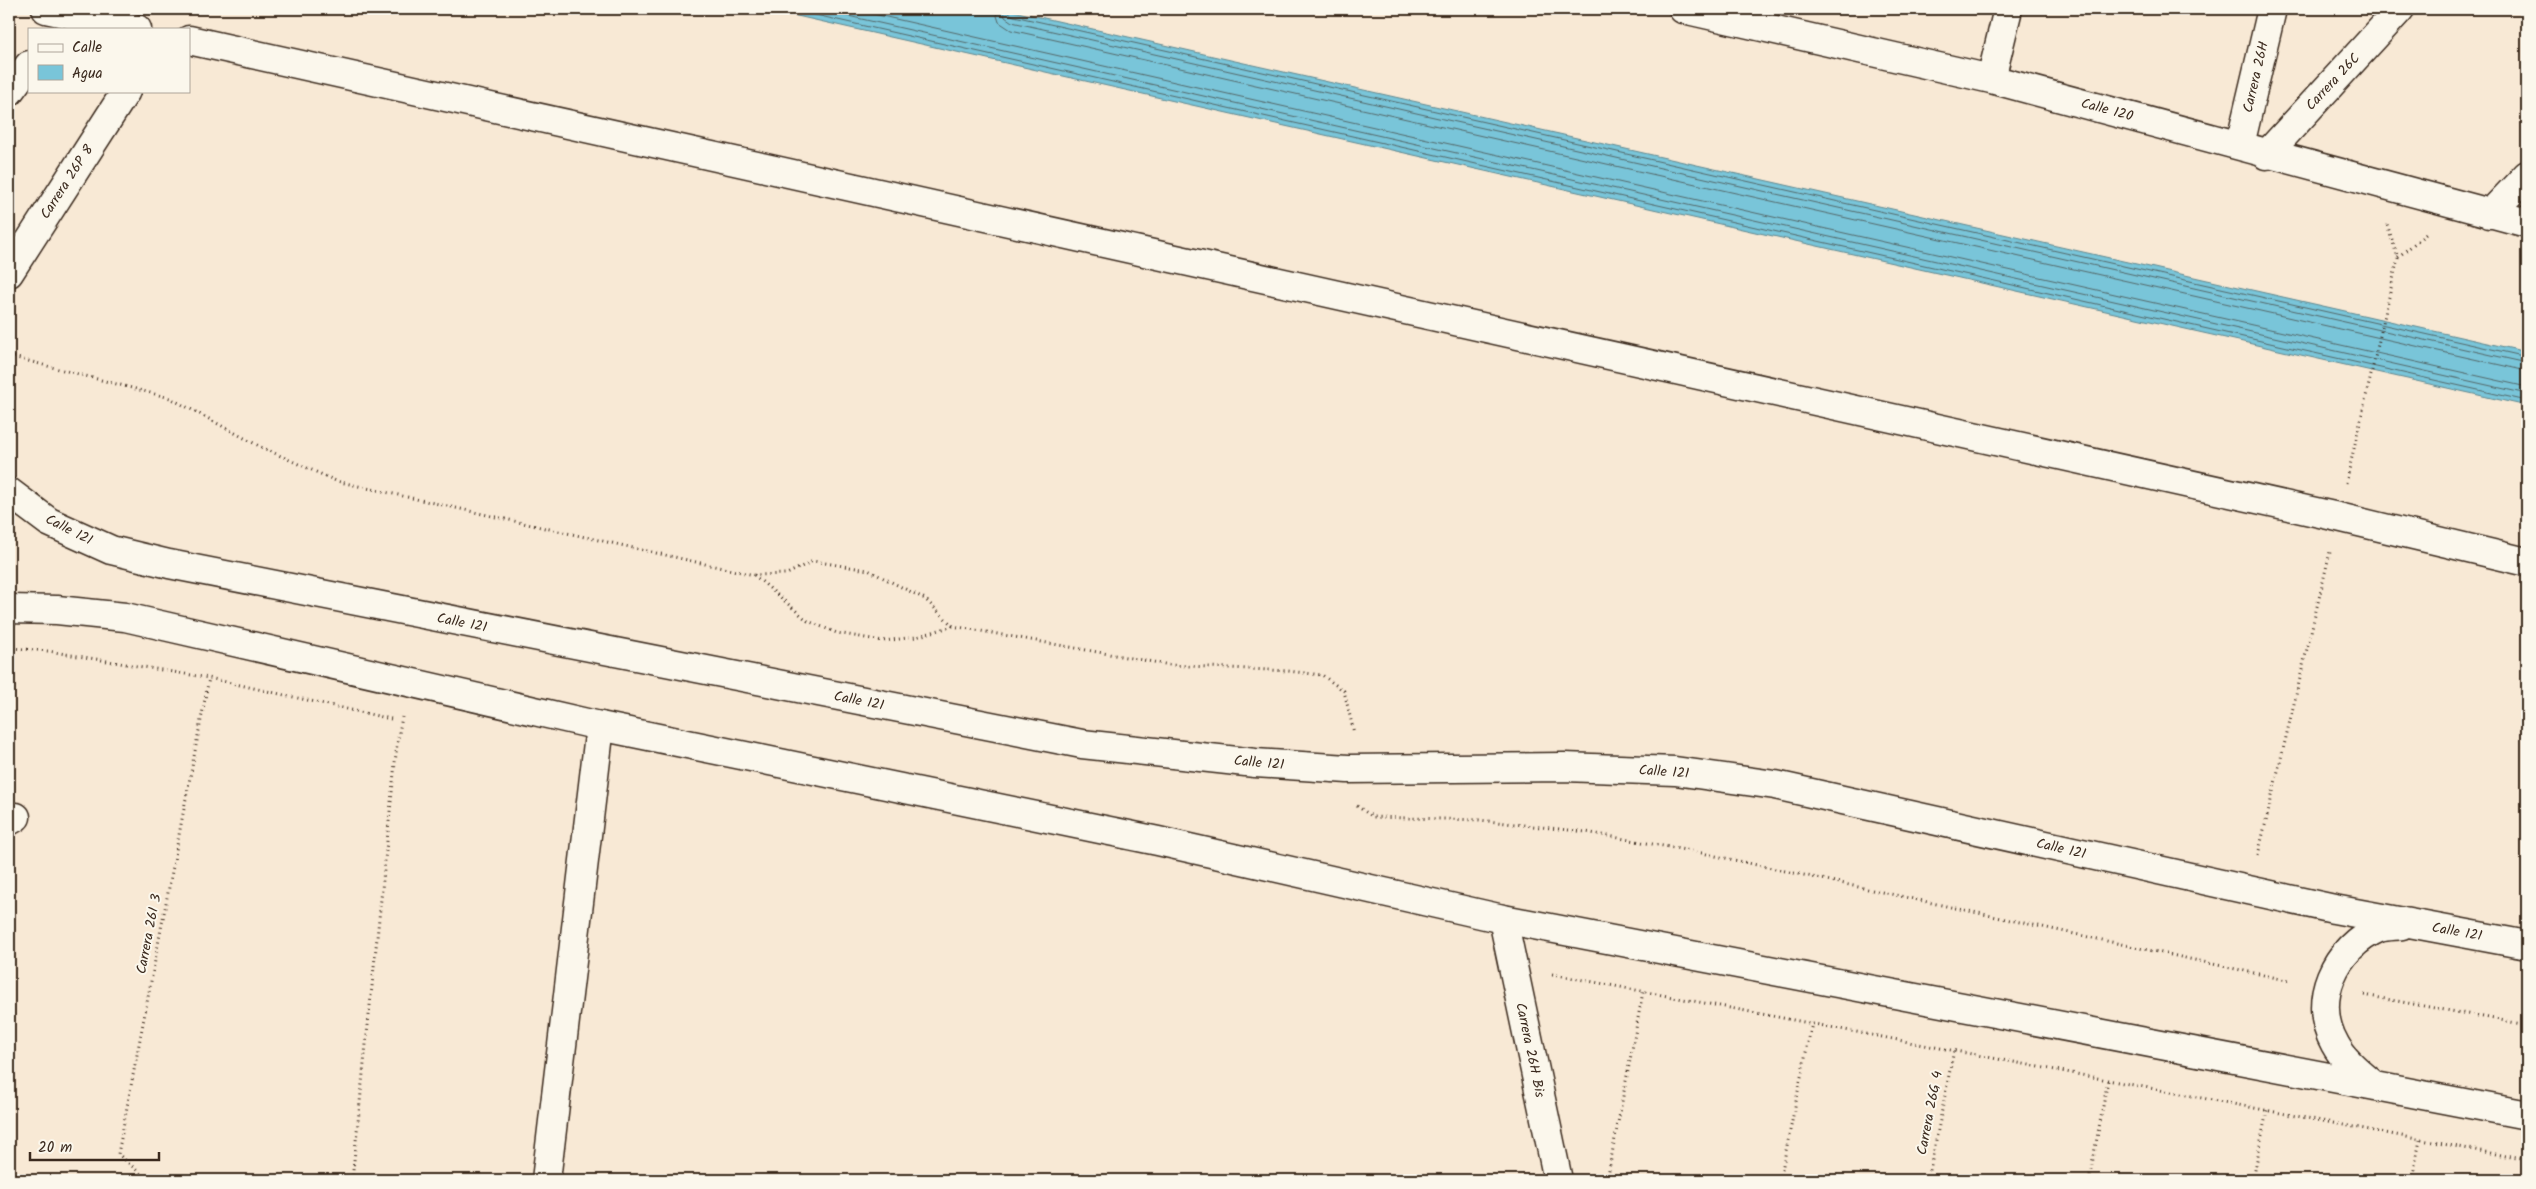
<svg xmlns="http://www.w3.org/2000/svg" width="2536" height="1189" font-family="Kalam,sans-serif">
<style>
.water{fill:#79c5d9;stroke:#60878e}
.lines{fill:none;stroke-linecap:round;stroke-linejoin:round}
.shore{stroke:#546869;stroke-width:1}
.minor-casing{stroke:#3b2a1e;stroke-width:31}
.major-casing{stroke:#3b2a1e;stroke-width:31}
.path{stroke:#3b2a1e;stroke-width:3;stroke-dasharray:1 4;stroke-linecap:butt}
.minor{stroke:#fbf7ec;stroke-width:28}
.major{stroke:#fbf7ec;stroke-width:28}
.labels{text-anchor:middle;dominant-baseline:central;stroke-width:4;stroke-linejoin:round;paint-order:stroke}
.street-label{font-size:14px;fill:#3b2a1e;stroke:#fbf7ec}
</style>
<rect width="100%" height="100%" fill="#f8e9d5"/>
<filter id="ink" filterUnits="userSpaceOnUse"><feTurbulence type="fractalNoise" baseFrequency=".02" numOctaves="2"/><feDisplacementMap in="SourceGraphic" scale="10" xChannelSelector="R" yChannelSelector="G"/><feConvolveMatrix kernelMatrix="1 2 1 2 8 2 1 2 1" color-interpolation-filters="sRGB"/></filter>
<g filter="url(#ink)">
<path class="water" d="M766 9H1004L2527 352V406Z"/>
<g class="lines">
<path class="shore" d="M789 9 2527 401
M817 9 2527 394
M851 9 2527 387
M995 9 999 22 1011 30 2527 371
M1003 9 1005 17 1012 22 2527 363
M1009 9 1010 14 1014 16 2527 357"/>
<g class="minor-casing">
<path id="minor" d="M46 9 137 29
M1683 9 1991 79 2527 223
M189 40 2338 517 2527 562
M1991 79 2008 9
M9 92 29 65
M2240 145 2272 9
M2266 155 2400 9
M2490 214 2527 175
M9 273 126 91
M9 821 16 817
M1503 919 1558 1180
M546 1180 600 726"/>
</g>
<g class="major-casing">
<path id="major" d="M9 492 49 522 111 550 169 564 1082 744 1255 763 1348 769 1564 767 1675 771 1775 785 2334 909 2527 945
M9 609 57 610 125 617 600 726 1158 841 1503 919 2527 1115
M2375 1086C2360 1073 2344 1061 2335 1044 2310 1000 2335 947 2379 928 2385 926 2394 926 2402 925"/>
</g>
<path class="path" d="M2398 257 2426 234
M9 356 170 398 261 447 336 481 754 575 787 574 813 561 868 570 925 599 953 626
M2346 483 2398 258 2387 224
M754 575 808 621 837 633 883 641 916 637 953 626 1170 665 1288 671 1322 675 1344 691 1354 733
M12 648 48 651 209 678 391 719
M1357 806 1373 817 1479 820 1586 832 1702 853 2291 981
M2258 855 2330 552
M1552 974 2527 1160
M2364 995 2527 1025
M148 1180 118 1154 209 678
M352 1180 397 744 402 717
M1607 1180 1643 992
M1780 1180 1812 1023
M1928 1180 1954 1050
M2089 1180 2108 1080
M2253 1180 2267 1110
M2412 1180 2420 1140"/>
<use href="#minor" class="minor"/>
<use href="#major" class="major"/>
</g>
</g>
<g class="labels">
<g class="street-label">
<text transform="translate(2256 77) rotate(-77)">Carrera 26H</text>
<text transform="translate(2333 82) rotate(-47)">Carrera 26C</text>
<text transform="translate(2107 110) rotate(15)">Calle 120</text>
<text transform="translate(67 182) rotate(-57)">Carrera 26P 8</text>
<text transform="translate(69 530) rotate(27)">Calle 121</text>
<text transform="translate(462 623) rotate(11)">Calle 121</text>
<text transform="translate(859 701) rotate(11)">Calle 121</text>
<text transform="translate(1259 763) rotate(5)">Calle 121</text>
<text transform="translate(1664 772) rotate(4)">Calle 121</text>
<text transform="translate(2061 849) rotate(13)">Calle 121</text>
<text transform="translate(2457 932) rotate(10)">Calle 121</text>
<text transform="translate(149 934) rotate(-79)">Carrera 26I 3</text>
<text transform="translate(1530 1050) rotate(78)">Carrera 26H Bis</text>
<text transform="translate(1930 1113) rotate(-79)">Carrera 26G 4</text>
</g>
</g>
<rect width="2536" height="1189" fill="none" stroke="#fbf7ec" stroke-width="30"/>
<rect x="15" y="15" width="2506" height="1159" fill="none" stroke="#3b2a1e" stroke-width="2" filter="url(#ink)"/>
<rect x="28" y="28" width="162" height="65" fill="#fbf7ec" stroke="#aea59a"/>
<rect x="38" y="44" width="25" height="8" fill="#fbf7ec" stroke="#aea59a"/>
<text x="72" y="52" font-size="15" fill="#3b2a1e">Calle</text>
<rect x="38" y="65" width="25" height="15" fill="#79c5d9" stroke="#aea59a"/>
<text x="72" y="78" font-size="15" fill="#3b2a1e">Agua</text>
<path d="M30 1152v8h129v-8" fill="none" stroke="#3b2a1e" stroke-width="2.5"/>
<text x="38" y="1152" font-size="15" fill="#3b2a1e" stroke="#fbf7ec" stroke-width="4" paint-order="stroke">20 m</text>
</svg>
